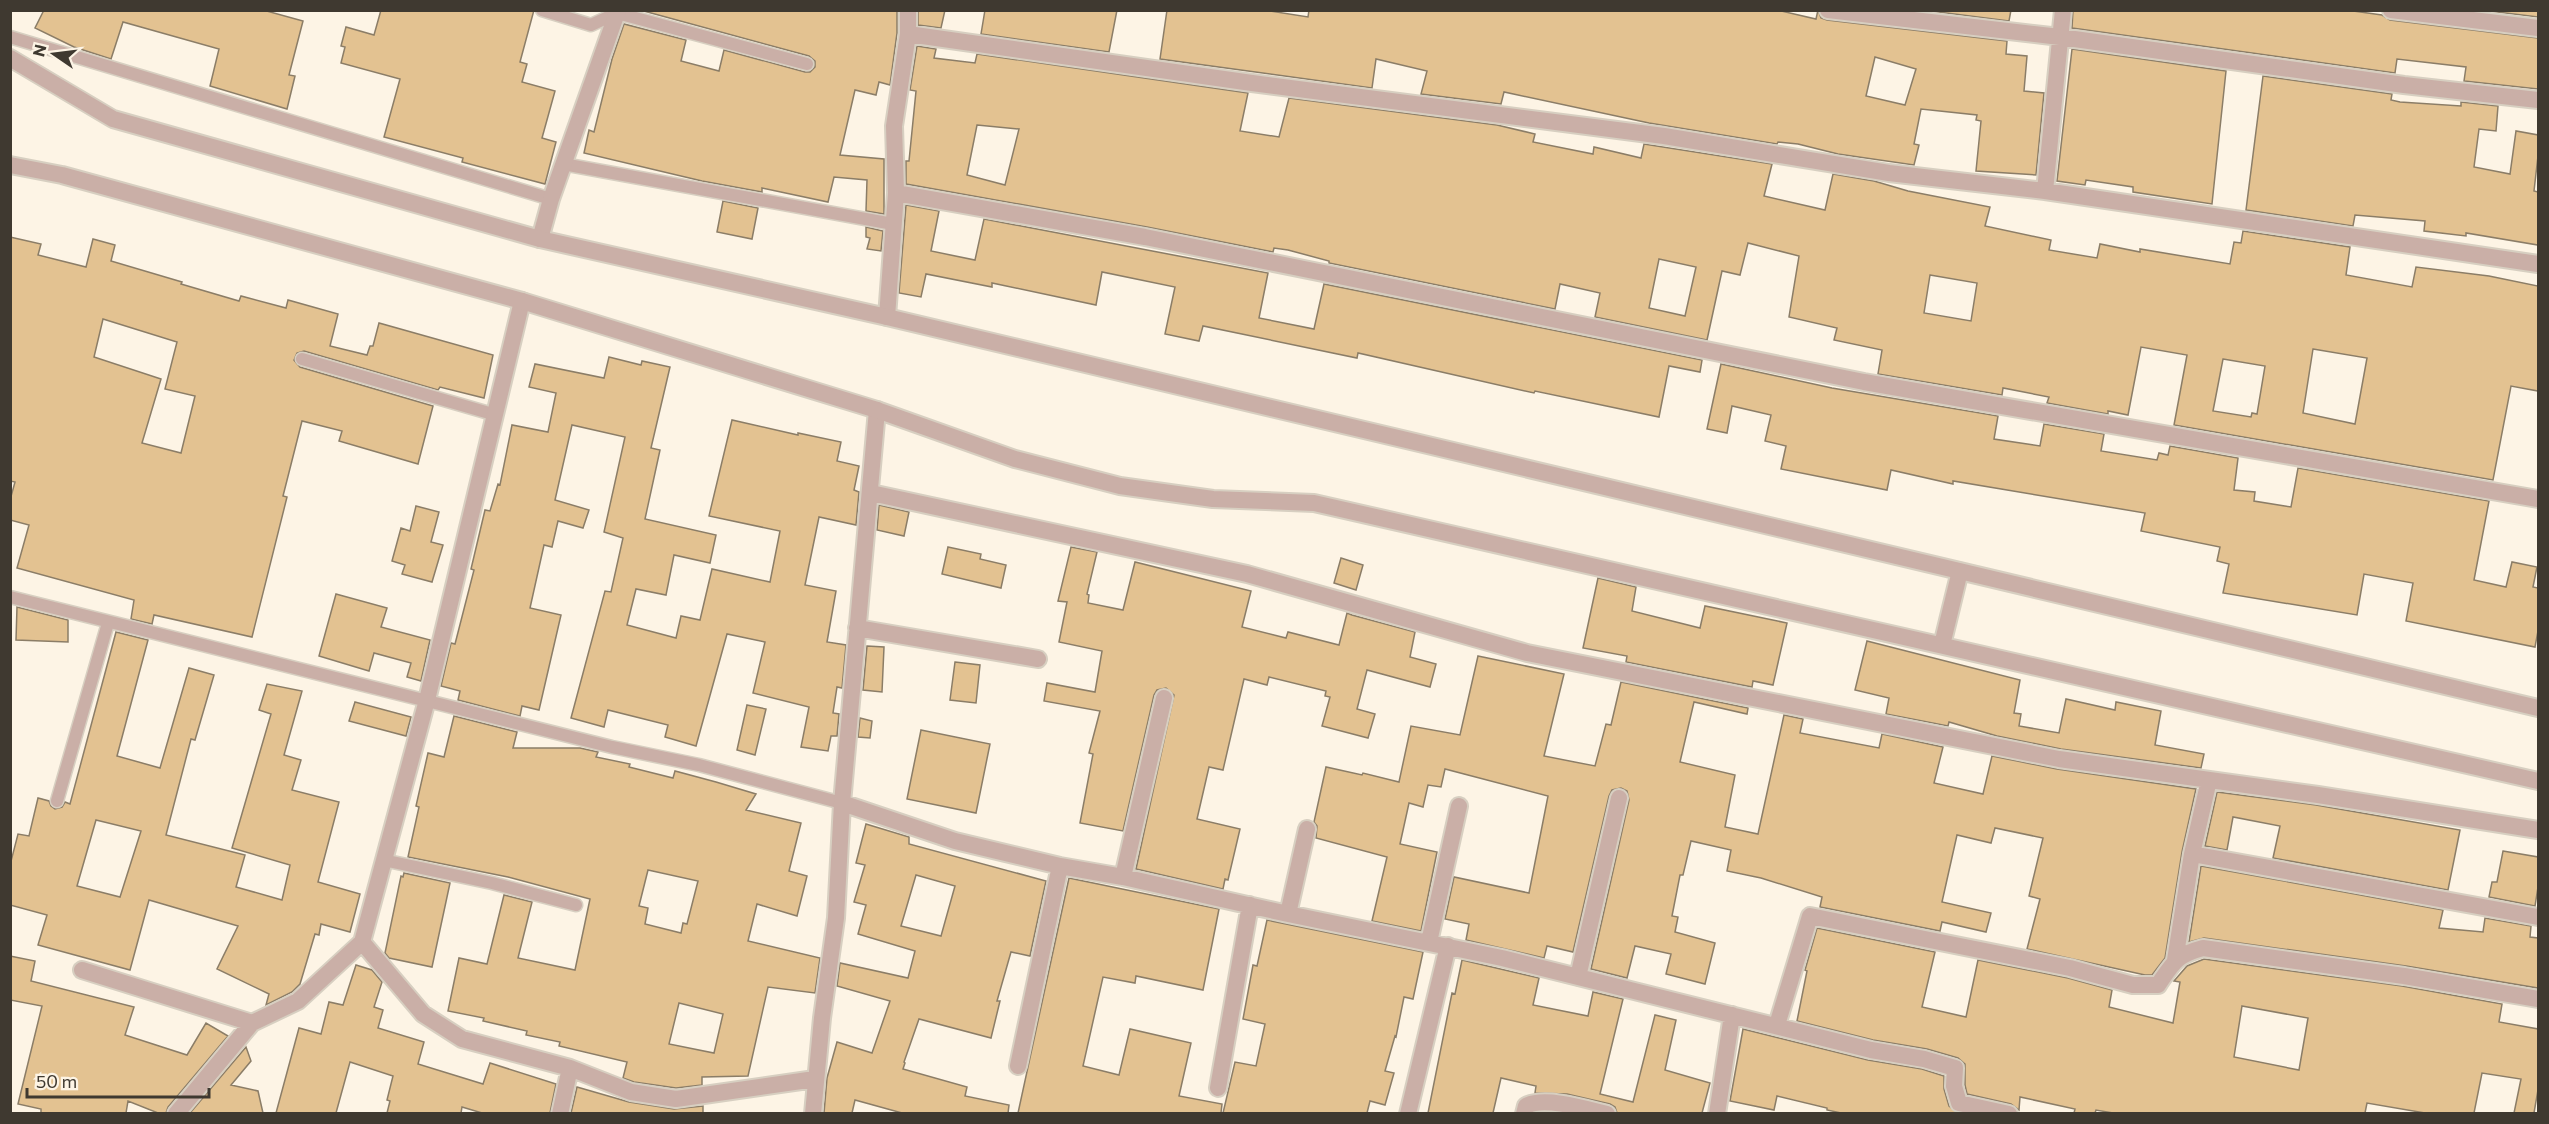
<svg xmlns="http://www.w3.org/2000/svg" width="2549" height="1124" font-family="Commissioner,sans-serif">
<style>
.building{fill:#e3c291;stroke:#8b7d67;stroke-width:1.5;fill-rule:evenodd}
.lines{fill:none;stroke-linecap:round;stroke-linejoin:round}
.service-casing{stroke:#d7cfc1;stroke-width:15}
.minor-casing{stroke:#d7cfc1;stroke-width:20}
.tertiary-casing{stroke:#d7cfc1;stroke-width:20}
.service{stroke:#caafa7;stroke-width:12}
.minor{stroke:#caafa7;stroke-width:16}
.tertiary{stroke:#caafa7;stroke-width:16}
</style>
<rect width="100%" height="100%" fill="#fdf4e5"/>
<path class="building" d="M44 10H263L303 21 289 75 295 76 287 109 210 86 219 49 123 22 111 59 74 47 35 28Z
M381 10H534L520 62 527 64 522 82 555 91 542 138 556 142 545 184 462 162 463 158 384 137 400 79 341 63 345 47 341 46 346 27 374 35Z
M640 10H897V33L890 85 879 82 876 95 855 90 840 155 884 159V214L866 211 867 180 834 177 828 202 762 188V192L702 181 584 153 589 130 594 132 612 59 624 24 686 40 681 61 719 71 724 50 805 72H810L815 67V61L809 56Z
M918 10H945L941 28 918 25Z
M985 10H1117L1109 52 981 34Z
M1167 10H1264L1308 17 1309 10H1777L1816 19 1818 10 1821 18 1827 20 2007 41 2006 54 2027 56 2024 91 2044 93 2036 175 1976 171 1981 121 1976 120 1977 115 1921 109 1914 144 1919 145 1914 165 1838 154 1798 144 1778 142 1777 144 1649 123 1504 92 1501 104 1421 94 1427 71 1376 59 1372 88 1160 59ZM1875 57 1916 69 1905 105 1866 96Z
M1923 10H2011L2009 21Z
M2073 10H2346L2382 15 2390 20 2538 38V89L2464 81 2466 67 2397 59 2395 73 2072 28Z
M2481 10H2538V17Z
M917 46 936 49 934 58 975 63 977 54 1248 93 1240 131 1279 137 1289 98 1497 125 1535 134 1533 142 1593 154 1594 147 1641 158 1644 144 1772 164 1764 196 1825 210 1833 174 1874 181 1908 191 1990 207 1985 226 2051 240 2049 250 2097 258 2100 244 2140 252V249L2230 264 2234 242 2241 243 2243 231 2350 247 2346 275 2412 287 2416 267 2489 276 2538 286V391L2511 386 2493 480 2174 425 2187 355 2141 347 2128 415 2108 411V414L2047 403 2049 397 2003 388 2002 395 1878 374 1882 350 1834 340 1837 328 1789 317 1799 256 1748 243 1740 275 1722 271 1707 340 1595 317 1600 293 1560 284 1555 309 1329 263V261L1288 250 1274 248 1273 252 1147 227 906 184V161H909L916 91 910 90ZM977 125 1019 129 1005 185 967 175ZM1659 259 1696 267 1685 316 1649 308ZM1930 275 1977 283 1971 321 1924 313ZM2313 349 2367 358 2355 424 2303 413ZM2223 359 2265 366 2257 414 2252 413 2251 417 2213 411Z
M2072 49 2226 71 2212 204 2133 192V187L2086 180 2085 185 2057 181Z
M2263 76 2392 94 2391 100 2400 102 2461 106V102L2498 106 2496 131 2479 129 2474 167 2510 174 2516 131 2538 135V156L2534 191 2538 192V245L2466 233V236L2424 231 2425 221 2355 215 2353 226 2246 210Z
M723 201 758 208 752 239 717 232Z
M906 205 939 211 931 251 975 260 984 219 1268 273 1259 318 1314 329 1324 284 1702 360 1700 372 1669 366 1659 417 1535 391 1534 393 1358 353 1357 358 1203 326 1199 341 1165 334 1175 287 1102 272 1096 305 992 283V287L926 274 921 297 899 293Z
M866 227 883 231 881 251 867 249 870 238 866 237Z
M10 237 41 244 38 255 86 267 93 239 115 245 111 261 182 282 181 284 239 301 241 296 286 308 288 300 338 314 330 346 367 355 370 346H373L379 323 493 355 484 398 440 387 438 390 304 351 297 353 294 360 300 367 433 406 418 464 339 441 342 431 302 421 283 496 287 497 252 637 154 615 152 624 131 619 134 600 17 568 29 525 10 520V500L15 482 10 481ZM103 319 177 342 165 389 195 396 181 453 142 443 161 379 94 357Z
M609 357 641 365 642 361 670 367 651 448 660 450 645 519 716 535 710 563 674 555 666 595 636 589 627 625 676 638 681 616 700 620 712 569 770 582 780 531 709 516 732 420 798 435V433L841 442 837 461 859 466 854 490 859 492 856 525 819 517 805 585 836 591 827 642 846 645 842 688 837 687 833 713 839 714 837 736H831L828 751 801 747 809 707 753 693 765 642 727 634 696 746 665 737 668 725 608 710 604 727 571 718 605 591 611 592 623 538 604 532 625 437 572 425 555 500 589 510 583 528 558 521 552 547 544 545 530 608 561 615 539 710 522 706 520 716 458 700 460 691 441 686 451 643 455 644 474 570 471 569 485 510 490 511 498 484 500 485 512 425 548 432 556 393 529 387 535 364 604 378Z
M1721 364 1832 388 1998 416 1994 439 2040 446 2044 424 2104 434 2101 451 2157 460 2159 453 2168 455 2170 446 2238 458 2234 490 2255 492 2254 501 2291 507 2298 468 2489 501 2474 580 2506 587 2512 562 2537 567 2533 587 2538 588V631L2535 647 2406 621 2413 583 2364 574 2357 615 2223 593 2229 564 2217 561 2220 547 2141 531 2145 513 1953 481V484L1891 470 1887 490 1781 469 1786 446 1765 441 1771 415 1732 406 1727 433 1707 429Z
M879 505 909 512 904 536 877 530Z
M416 506 439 512 431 542 443 545 432 582 402 574 405 565 392 561 401 528 410 531Z
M948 547 981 554 980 559 1006 565 1001 588 942 574Z
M1071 547 1097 552 1087 594 1089 595 1088 603 1123 610 1135 562 1251 591 1242 627 1286 638 1288 632 1339 645 1347 613 1352 615 1415 632 1410 657 1436 664 1430 687 1367 670 1357 709 1375 714 1368 738 1322 726 1330 697 1325 696 1326 691 1269 677 1267 685 1244 679 1223 770 1209 767 1197 819 1240 829 1228 880 1225 879 1223 889 1136 869 1174 695 1166 688 1157 690 1154 695 1123 831 1080 823 1093 754 1089 753 1100 711 1044 701 1047 683 1095 692 1102 651 1059 642 1067 602 1058 601Z
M1341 558 1363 565 1356 590 1334 583Z
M1598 578 1636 587 1632 611 1700 628 1705 606 1787 623 1773 685 1753 681 1752 687 1626 662 1627 656 1583 648Z
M336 594 387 608 381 627 430 640 421 681 407 677 411 663 374 653 369 671 319 656Z
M17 607 68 620V642L16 640Z
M116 632 148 640 117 756 160 768 189 668 214 675 195 740 191 739 166 835 245 855 236 887 282 900 290 865 232 848 271 714 259 710 267 684 302 691 284 755 301 760 292 790 339 802 318 882 360 894 350 932 321 924 319 935 315 934 300 984 292 992 266 1005 269 994 217 969 238 926 149 900 130 970 38 945 47 915 10 905V865L18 834 29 836 38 798 49 801 51 806 55 809 62 807 65 802 70 804ZM96 820 141 831 120 897 77 886Z
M1867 641 2020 680 2014 713 2021 714 2019 726 2059 733 2066 699 2115 710 2116 702 2161 711 2155 745 2204 754 2201 768 2061 749 1997 736 1949 722 1948 726 1886 714 1889 698 1855 690Z
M867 646 884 647 882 692 863 690Z
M1478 656 1564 674 1544 756 1595 766 1606 724 1611 725 1621 682 1748 708 1747 714 1694 702 1680 762 1735 775 1725 827 1758 834 1784 715 1803 719 1800 733 1879 748 1882 734 1943 747 1934 783 1983 794 1992 756 2057 769 2196 789 2182 852 2165 958 2152 975H2145L2027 949 2040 899 2029 896 2043 838 1995 828 1991 843 1957 835 1942 902 1991 913 1986 932 1942 922 1940 931 1820 907 1822 897 1761 878 1727 871 1731 850 1691 841 1683 875H1680L1672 916 1678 917 1675 932 1715 943 1705 984 1666 974 1671 954 1635 946 1627 978 1591 969 1629 800 1627 791 1621 788 1612 790 1609 796 1573 952 1547 946 1544 958 1466 940 1469 924 1445 919 1454 877 1529 893 1548 796 1445 769 1441 787 1428 785 1423 807 1409 803 1400 844 1437 852 1421 931 1372 921 1387 857 1316 838 1317 826 1314 822 1326 767 1362 775 1363 773 1399 782 1411 726 1460 735Z
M955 662 980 665 976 703 950 700Z
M355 702 411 717 406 736 349 721Z
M747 705 766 709 755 755 737 750Z
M454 716 517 732 513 748H580L598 752 596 757 630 764 629 767 673 778 675 771 716 782 756 794 746 810 801 823 789 871 807 876 797 916 757 904 748 941 820 958 815 993 768 987 748 1076 702 1077V1085L676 1088 634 1082 623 1078 627 1062 559 1046 560 1042 526 1035 527 1031 483 1021 484 1018 448 1011 459 958 487 964 504 895 532 902 518 958 575 970 590 899 508 877 408 857 419 807 416 806 428 753 444 757ZM648 870 698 881 687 924 683 923 681 933 645 924 648 908 639 906ZM679 1003 723 1014 714 1053 669 1044Z
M860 718 872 721 870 738 858 737Z
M921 730 990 744 976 813 907 799Z
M2217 792 2316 805 2460 830 2448 890 2273 858 2280 826 2233 817 2227 850 2205 846Z
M866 824 909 837V844L1046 881 1030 956 1011 952 997 1001H1000L991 1038 919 1019 904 1062 905 1063 903 1069 967 1087 965 1096 1009 1105 1008 1113H902L855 1100 852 1113H824L827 1078 837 1042 872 1053 890 1001 837 986 840 963 908 978 915 951 858 934 866 905 854 902 865 865 856 863ZM916 875 955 886 941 936 901 926Z
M2503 851 2538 857V887L2535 906 2489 897 2492 882H2497Z
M2201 866 2443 910 2439 928 2483 932 2485 918 2531 926 2530 937 2538 938V988L2406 966 2204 938 2189 942Z
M404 873 450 883 432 967 389 958 385 953 401 876 403 877Z
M1069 878 1219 909 1203 990 1136 976 1135 983 1103 977 1083 1066 1119 1075 1130 1029 1191 1043 1179 1096 1222 1104 1221 1113H1018Z
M1267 920 1423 952 1413 999 1404 997 1396 1037 1395 1036 1385 1071 1394 1073 1385 1105 1370 1101 1367 1113H1223L1235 1062 1256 1066 1265 1024 1243 1019 1253 965 1257 966Z
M1817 928 1935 952 1922 1007 1966 1017 1978 960 2068 978 2112 990 2109 1007 2173 1023 2180 982 2174 981 2187 966 2204 959 2402 986 2502 1004 2499 1022 2538 1029V1090L2534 1113H2514L2521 1079 2482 1073 2474 1113H2425L2367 1103 2365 1113H2113L2096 1110 2095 1113H2074L2075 1109 2020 1097 2019 1110 2011 1104 1967 1094 1965 1085V1064L1958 1058 1927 1049 1873 1040 1797 1021 1807 971 1805 970ZM2242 1006 2308 1018 2299 1070 2234 1057Z
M10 956 35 961 31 981 134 1007 125 1035 187 1055 206 1023 228 1036 168 1107 166 1113H158L128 1101 126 1113H41V1109L18 1104 42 1006 10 1000Z
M1462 960 1539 978 1533 1005 1588 1016 1593 992 1623 999 1600 1094 1633 1102 1655 1015 1676 1020 1665 1070 1710 1083 1702 1113H1617L1615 1107 1610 1104 1567 1094 1535 1093 1536 1086 1501 1078 1493 1113H1428L1452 993 1455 994Z
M356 965 372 970 382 982 374 1007 383 1010 378 1028 424 1042 418 1064 483 1084 490 1063 556 1084 550 1113H482L462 1107 461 1113H387L390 1101 387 1100 393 1076 350 1062 336 1113H276L299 1028 321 1034 329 1002 343 1005Z
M1743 1029 1868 1060 1922 1069 1944 1076V1089L1949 1106 1958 1113H1841L1827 1110V1108L1777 1096 1774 1110 1730 1101Z
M246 1047 251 1061 231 1085 258 1091 263 1113H190Z
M577 1087 629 1102 674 1109 703 1106V1113H571Z"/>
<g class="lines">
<g class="service-casing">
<path id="service" d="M542 10 591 25 617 13 807 64
M10 37 551 199
M563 164 893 224
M302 359 496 415
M10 597 612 747 699 765 842 803
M57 801 108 623
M383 860 492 883 576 905"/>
</g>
<g class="minor-casing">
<path id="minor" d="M1828 10 2060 37 2404 85 2538 100
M2391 10 2538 28
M908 34 1252 83 1664 136 1889 173 2045 191 2538 264
M2045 191 2063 10
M896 193 1145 237 1864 382 2538 499
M540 239 551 199 618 10
M887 317 896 193 894 126 908 34V10
M871 493 1247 574 1527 653 2059 759 2318 795 2538 830
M857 628 1038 659
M842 803 955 841 1060 866 1123 877 1288 914 1502 958 1871 1050 1924 1059 1955 1068 1954 1086 1959 1103 2009 1114
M2192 854 2538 917
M1123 877 1164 698
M1288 914 1307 829
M362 942 423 1014 462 1039 570 1068 631 1092 676 1099 815 1079
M1429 942 1459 806
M2175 960 2192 854 2209 780
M82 970 252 1023
M1578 977 1619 798
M1777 1025 1810 916 2070 968 2133 985H2158C2173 963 2176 955 2203 948L2404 976 2538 999
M1018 1066 1060 866
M1218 1088 1250 905
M176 1114 252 1023 298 1001 362 942 427 700 522 301
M560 1114 570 1068
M813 1114 822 1018 836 918 842 803 877 410
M1408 1114 1448 946
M1524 1114 1526 1106C1544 1096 1587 1109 1607 1114
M1717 1114 1732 1015"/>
</g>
<g class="tertiary-casing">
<path id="tertiary" d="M10 58 113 119 540 239 887 317 2538 708
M10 165 62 175 522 301 877 410 1015 459 1120 486 1213 499 1314 503 2538 781
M1942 645 1960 571"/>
</g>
<use href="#service" class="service"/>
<use href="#minor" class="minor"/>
<use href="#tertiary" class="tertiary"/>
</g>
<rect width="2549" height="1124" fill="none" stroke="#3f3930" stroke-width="24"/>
<g transform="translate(54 54) rotate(284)" stroke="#fdf4e5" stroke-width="4.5" paint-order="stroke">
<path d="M0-4.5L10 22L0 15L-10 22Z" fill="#3f3930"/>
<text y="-9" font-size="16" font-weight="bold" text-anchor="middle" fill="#3f3930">N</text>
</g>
<path d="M27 1088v9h182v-9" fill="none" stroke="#3f3930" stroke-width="3"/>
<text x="36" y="1088" font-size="18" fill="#3f3930" stroke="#fdf4e5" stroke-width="4.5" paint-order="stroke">50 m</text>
</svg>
